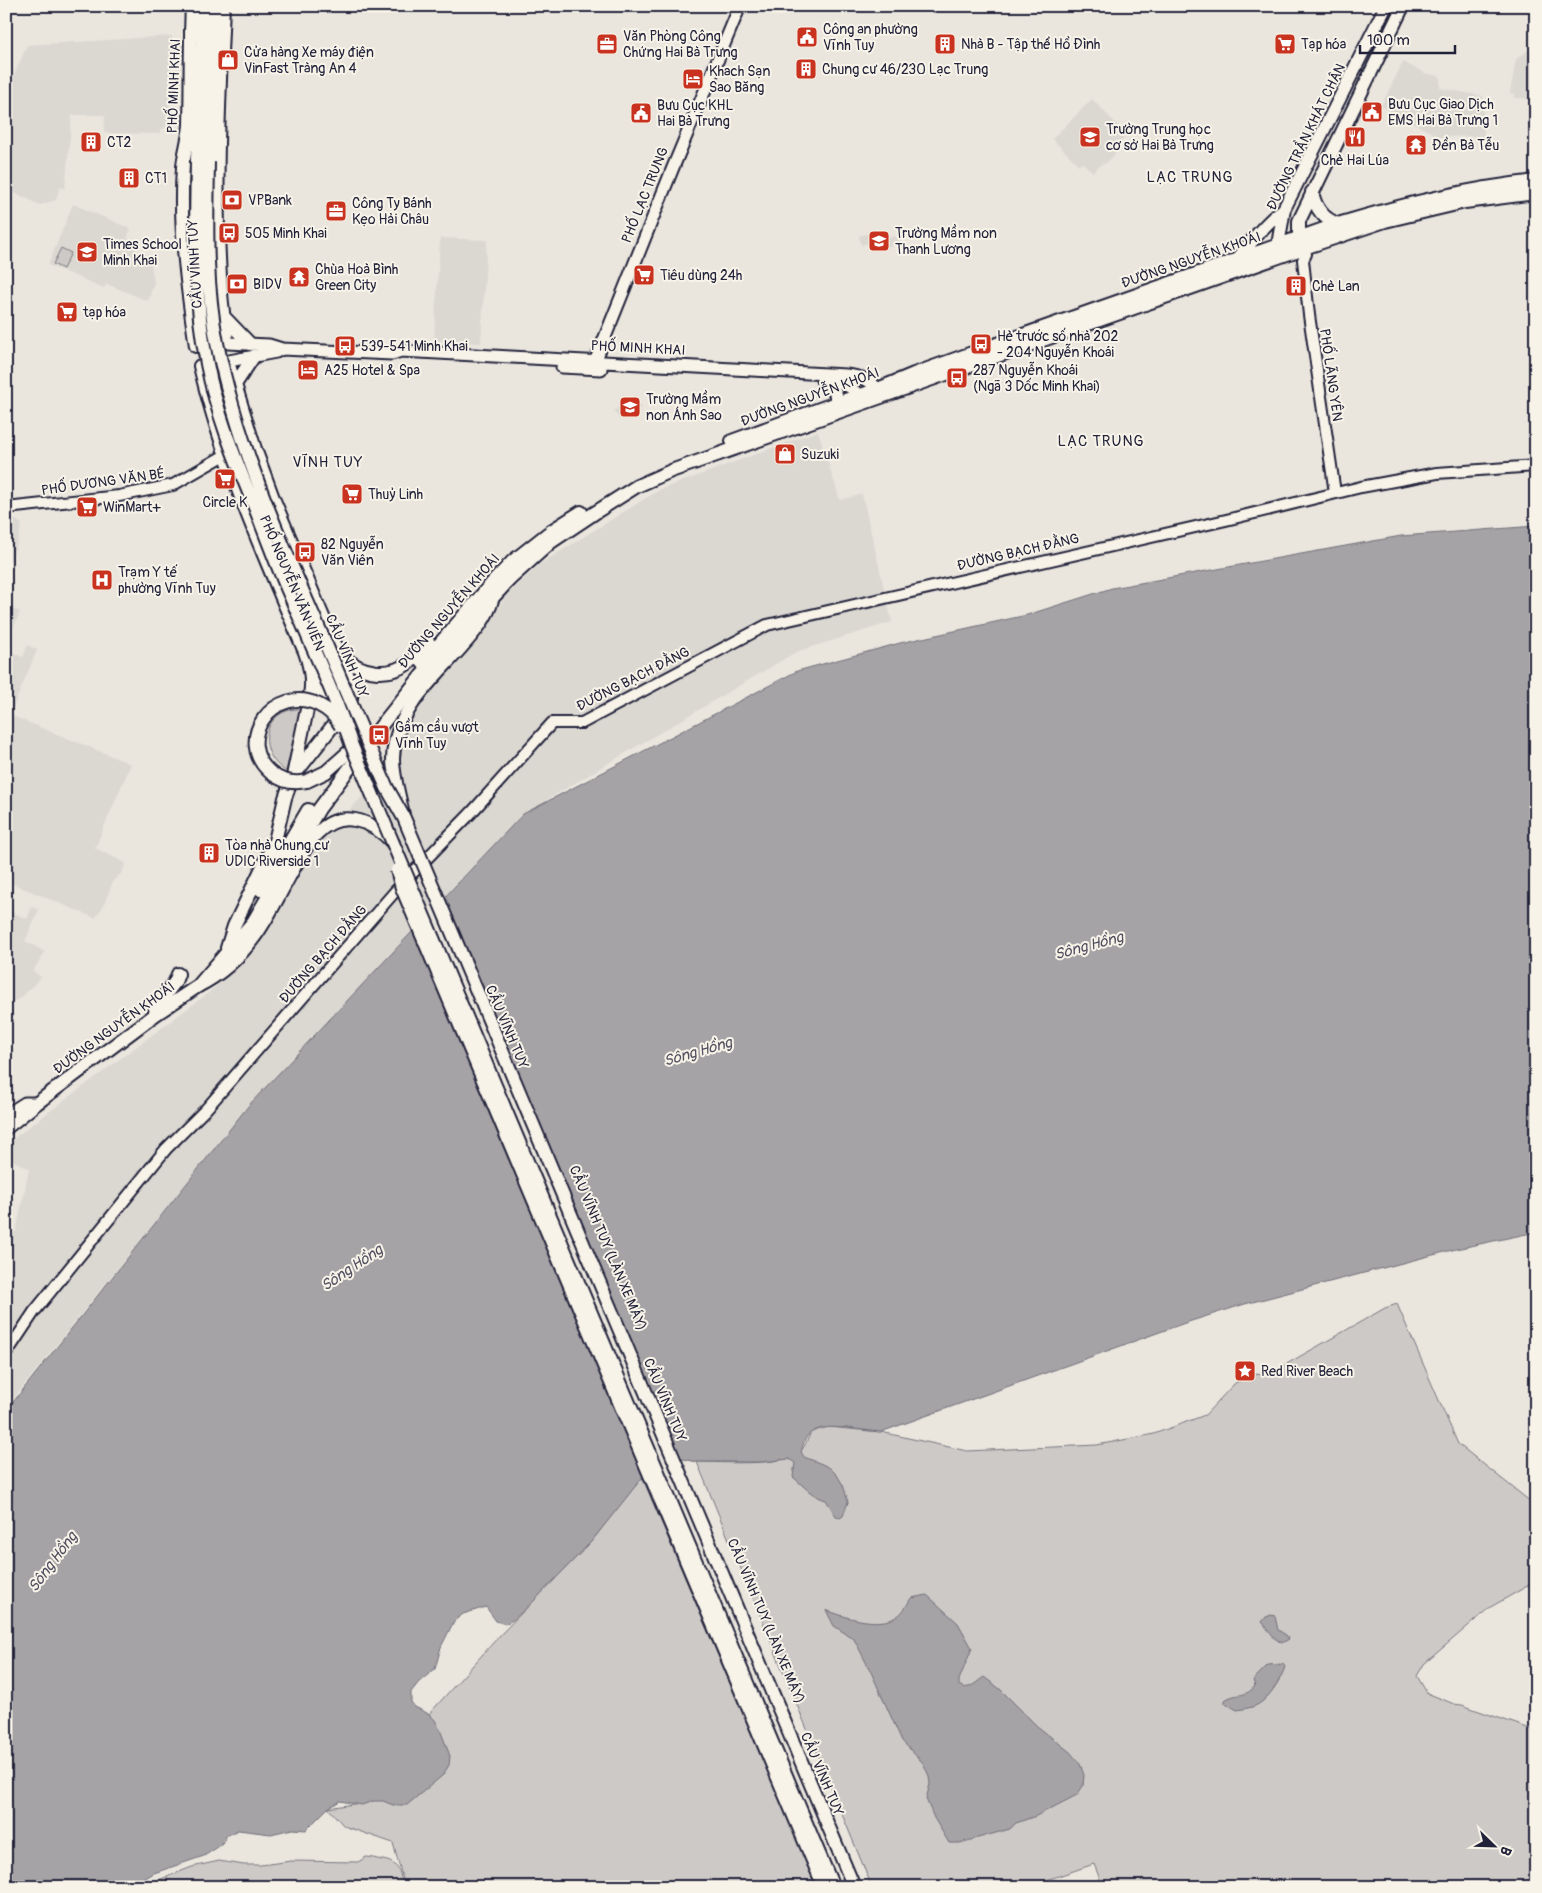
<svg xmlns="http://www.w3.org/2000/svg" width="1542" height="1893" font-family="Pangolin,sans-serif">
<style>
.built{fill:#dbd8d2}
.green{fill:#cdc9c6;stroke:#787680}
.water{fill:#a6a3a6;stroke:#716f7b}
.pier{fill:#eae6de}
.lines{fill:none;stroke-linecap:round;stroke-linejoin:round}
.tertiary-casing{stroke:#22223b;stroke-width:14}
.secondary-casing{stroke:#22223b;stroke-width:15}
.primary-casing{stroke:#22223b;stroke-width:16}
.trunk-casing{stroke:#22223b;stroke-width:16}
.tertiary{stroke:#f7f3e8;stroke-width:10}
.secondary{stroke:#f7f3e8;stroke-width:11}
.primary{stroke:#f7f3e8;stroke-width:12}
.trunk{stroke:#f7f3e8;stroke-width:12}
.trunk-bridge-casing{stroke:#22223b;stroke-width:16;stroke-linecap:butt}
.trunk-bridge{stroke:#f7f3e8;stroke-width:12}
.labels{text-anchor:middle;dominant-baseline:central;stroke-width:4;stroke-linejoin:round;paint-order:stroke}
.poi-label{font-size:14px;fill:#22223b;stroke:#f7f3e8;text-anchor:start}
.street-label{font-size:14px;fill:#22223b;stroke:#f7f3e8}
.neighbourhood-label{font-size:15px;letter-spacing:1px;fill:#22223b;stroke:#f7f3e8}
.water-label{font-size:15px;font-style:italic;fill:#504f60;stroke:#f7f3e8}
</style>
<rect width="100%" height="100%" fill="#eae6de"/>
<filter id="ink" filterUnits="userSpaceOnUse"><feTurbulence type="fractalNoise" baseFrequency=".02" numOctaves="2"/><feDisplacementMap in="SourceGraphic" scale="10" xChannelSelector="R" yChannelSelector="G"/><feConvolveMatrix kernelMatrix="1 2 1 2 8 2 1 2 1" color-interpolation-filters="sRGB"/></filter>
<g filter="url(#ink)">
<path class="built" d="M172 36 169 127H165L164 129H161L160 134 104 133 105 115H72L65 189 60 187 56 200 40 205 6 189V94L27 45Z
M1530 49 1536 50V99L1514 98V94L1510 93 1516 59Z
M1403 62 1427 74 1440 76V88L1483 96 1484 136 1440 137 1381 106Z
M1092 99 1127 135 1114 149 1117 152 1105 164 1103 163 1093 172 1083 163 1079 165 1052 139Z
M73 204 131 229 127 239 136 240 137 253 146 254 147 263H151L154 283 148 301 107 284 104 288 48 265Z
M880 230 882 239 895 236 900 242 896 244 897 245 873 251 871 242 861 245 859 236Z
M440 238 487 240 481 343 434 341Z
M636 395 641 408 620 420 614 411Z
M818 431 840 500 862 494 892 622 796 652 523 814 249 1105 6 1408V1232H16L29 1169 6 1157V1144L207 994 240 966 263 937 311 852 323 837 399 759 401 739 406 726 420 698 490 621 505 597 540 564 659 490Z
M11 517 22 524 18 541 6 571V518Z
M6 606 20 612 6 645Z
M28 645 37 650 10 715 131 764 95 848 126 863 120 876 118 875 117 880 114 879 103 907 95 918 6 881V650L23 657Z
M32 907 39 910 25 941 45 952 33 971 41 977 23 996 6 1006V909L27 919Z"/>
<path class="green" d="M61 248 71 253 63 269 53 264Z
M301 709 286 771C255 753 262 708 301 709Z
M1397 1304 1458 1444 1536 1506V1581L1489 1608 1424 1664 1417 1676 1427 1693 1454 1704 1462 1705 1536 1731V1887H1103L1094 1864 1026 1887H872L697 1462C719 1462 785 1467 800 1452 805 1447 808 1438 811 1432L828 1427 881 1432 967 1451 1097 1445 1154 1434 1205 1415 1234 1384 1252 1373 1269 1374 1385 1308Z
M642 1477 817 1887H405L393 1843 344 1826 328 1808 373 1801 406 1774 429 1714 501 1634 591 1542Z
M366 1857C372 1857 376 1859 382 1860 398 1862 401 1871 402 1887H140L192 1867 219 1861 244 1865H261L291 1861 358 1862Z"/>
<path class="water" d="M1536 526V1232L1456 1249 1245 1304 1185 1323 881 1432C863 1431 827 1422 812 1432 805 1436 803 1445 801 1452L804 1457 822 1464 830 1468 837 1475 843 1485 848 1502 843 1516 840 1518 836 1516 826 1500C811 1496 804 1486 793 1477L795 1463 789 1459 762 1462H697L661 1454 591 1542 532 1603 513 1620 505 1624 496 1621 486 1607 463 1614 454 1621 441 1647 435 1669 419 1682 411 1692V1702L415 1707 429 1714 435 1720 441 1732 450 1756 449 1765 443 1775 407 1805H393L383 1801H373L362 1805 340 1801 328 1808 306 1830 292 1829 271 1834 238 1830 227 1835 221 1845 204 1856 154 1873 130 1887H6V1411L249 1105 523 814 797 671 900 643 1027 615 1112 588 1401 536Z
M927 1595 958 1623 972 1648 959 1680V1685C968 1692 976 1682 984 1677L1000 1689 1037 1726 1070 1752 1080 1764 1084 1775 1083 1786 1077 1795 1036 1816 1016 1823 1010 1829 960 1843H949L934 1818 926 1799 930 1784 929 1776 923 1763 902 1741 870 1670 854 1639 834 1626 826 1610C844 1617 878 1628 896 1617 903 1613 907 1605 911 1598Z
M1271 1615 1275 1616 1278 1630 1286 1635 1289 1639 1282 1643C1269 1636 1271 1632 1262 1622L1266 1617Z
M1283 1664 1285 1667C1281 1679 1269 1699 1257 1705 1251 1708 1243 1709 1237 1710L1225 1703V1700C1236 1692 1245 1699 1255 1686L1253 1680 1268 1665Z"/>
<path class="pier" d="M444 894 684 1462 662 1456 648 1474 415 924Z"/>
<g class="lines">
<g class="tertiary-casing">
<path id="tertiary" d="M1304 248 1306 254 1303 260 1309 315 1335 493
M6 508 119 496 173 485 225 455
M6 1354 34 1312 166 1149 206 1109 398 888 472 812 552 723H582L767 625 1226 520 1361 487 1437 473 1536 466"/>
</g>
<g class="secondary-casing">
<path id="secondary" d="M228 343 269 345 282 349 392 354 401 351 846 375C863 377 874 380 881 396
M229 361 276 352 282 349
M562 367 601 369
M593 367 672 170 740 6
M822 380C839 381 855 385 862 402
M6 1115 25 1103H37"/>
</g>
<g class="primary-casing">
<path id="primary" d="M192 6C190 46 191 85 190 125 189 139 184 153 183 167 179 227 187 287 196 346
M223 6C219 102 214 197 221 292 222 309 225 325 227 342
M1312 192C1315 207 1323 219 1338 224
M1303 246 1299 233V221L1403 6
M1280 251 1279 239 1284 209 1386 6
M1238 259C1251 241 1265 223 1284 209
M225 318 250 344
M228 362 255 449 273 498 331 636C334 642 338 651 343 656 361 674 389 678 410 662 417 657 423 650 429 643
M200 366C223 465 265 558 305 652 310 666 313 680 310 695L293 776 285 798 275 841 234 926 227 948
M827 381 836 394V403
M236 383 254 356
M732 441 836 403 873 391 914 374 986 348 1338 224C1403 204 1468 188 1536 181
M423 663 493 582 513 561 551 531 581 512
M313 673C320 686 325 708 341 711
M295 774 335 723 351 698 352 689 341 655
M261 890 308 810
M156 1014 155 1008 175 982 178 974
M6 1128 37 1103 156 1014 198 986 253 922 319 809 384 722 421 676 510 579 551 542 596 512 637 486 671 471 1304 248 1385 221 1465 202 1536 193"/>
</g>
<g class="trunk-casing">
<path id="trunk" d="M191 31 199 6
M197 160 204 6
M208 162 213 6
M307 781 326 772 353 748
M403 815C400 797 393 778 393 759 394 713 431 681 459 650 472 635 487 619 492 600
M198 986C222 974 239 958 255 936 268 918 278 897 289 877 303 852 320 813 355 820 371 823 383 832 393 843"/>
</g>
<use href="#tertiary" class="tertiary"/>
<use href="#secondary" class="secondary"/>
<use href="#primary" class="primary"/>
<use href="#trunk" class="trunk"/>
<g class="trunk-bridge-casing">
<path id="trunk-bridge" d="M197 160C196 229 193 296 207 364 216 411 234 456 252 500 265 532 276 564 290 595 311 645 335 694 352 746L833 1887
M208 162C207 222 205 283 217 343 236 438 275 529 314 617 339 674 362 731 387 788L404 818 854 1887
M307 781C294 784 281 781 271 773 232 741 274 683 319 705 327 709 336 717 341 726
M397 870 402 888 824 1887"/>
</g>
<use href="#trunk-bridge" class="trunk-bridge"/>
</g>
</g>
<defs>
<g id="civic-square" transform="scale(1.125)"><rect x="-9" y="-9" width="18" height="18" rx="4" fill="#c8321e" stroke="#f7f3e8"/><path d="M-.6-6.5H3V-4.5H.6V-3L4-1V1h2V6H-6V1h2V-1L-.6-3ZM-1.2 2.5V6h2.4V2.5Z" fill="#fff"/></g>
<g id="office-square" transform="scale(1.125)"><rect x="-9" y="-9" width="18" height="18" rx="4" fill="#c8321e" stroke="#f7f3e8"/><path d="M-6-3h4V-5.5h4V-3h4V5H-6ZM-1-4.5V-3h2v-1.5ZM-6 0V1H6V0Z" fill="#fff"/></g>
<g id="building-square" transform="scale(1.125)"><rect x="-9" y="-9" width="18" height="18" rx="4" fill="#c8321e" stroke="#f7f3e8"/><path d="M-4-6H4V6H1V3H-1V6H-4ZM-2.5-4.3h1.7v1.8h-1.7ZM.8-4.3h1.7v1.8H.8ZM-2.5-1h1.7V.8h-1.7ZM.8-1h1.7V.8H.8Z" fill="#fff"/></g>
<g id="supermarket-square" transform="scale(1.125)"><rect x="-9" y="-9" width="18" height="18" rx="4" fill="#c8321e" stroke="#f7f3e8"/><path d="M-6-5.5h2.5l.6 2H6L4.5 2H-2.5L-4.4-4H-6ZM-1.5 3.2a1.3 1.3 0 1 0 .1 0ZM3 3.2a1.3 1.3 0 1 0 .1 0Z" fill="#fff"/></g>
<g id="shop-square" transform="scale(1.125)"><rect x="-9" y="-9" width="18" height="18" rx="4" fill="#c8321e" stroke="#f7f3e8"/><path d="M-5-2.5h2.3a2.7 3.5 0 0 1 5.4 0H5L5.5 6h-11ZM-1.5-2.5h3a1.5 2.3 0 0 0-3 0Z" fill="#fff"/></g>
<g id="hotel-square" transform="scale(1.125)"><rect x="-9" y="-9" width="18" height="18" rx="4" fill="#c8321e" stroke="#f7f3e8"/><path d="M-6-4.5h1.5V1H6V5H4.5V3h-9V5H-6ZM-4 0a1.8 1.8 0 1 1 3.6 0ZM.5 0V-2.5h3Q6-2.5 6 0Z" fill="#fff"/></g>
<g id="school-square" transform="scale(1.125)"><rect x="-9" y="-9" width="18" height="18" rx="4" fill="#c8321e" stroke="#f7f3e8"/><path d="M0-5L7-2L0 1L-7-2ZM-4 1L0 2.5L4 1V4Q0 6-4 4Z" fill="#fff"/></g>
<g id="restaurant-square" transform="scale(1.125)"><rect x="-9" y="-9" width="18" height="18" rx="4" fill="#c8321e" stroke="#f7f3e8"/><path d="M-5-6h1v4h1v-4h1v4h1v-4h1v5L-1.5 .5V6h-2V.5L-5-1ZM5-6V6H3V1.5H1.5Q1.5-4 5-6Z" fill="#fff"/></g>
<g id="temple-square" transform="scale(1.125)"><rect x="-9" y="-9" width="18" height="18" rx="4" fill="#c8321e" stroke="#f7f3e8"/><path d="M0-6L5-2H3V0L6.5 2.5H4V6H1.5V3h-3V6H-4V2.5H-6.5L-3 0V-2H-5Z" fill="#fff"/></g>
<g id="bank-square" transform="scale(1.125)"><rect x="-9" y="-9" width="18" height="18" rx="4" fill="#c8321e" stroke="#f7f3e8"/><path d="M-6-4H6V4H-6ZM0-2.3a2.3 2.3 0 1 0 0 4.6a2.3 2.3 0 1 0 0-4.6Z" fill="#fff"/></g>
<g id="bus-square" transform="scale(1.125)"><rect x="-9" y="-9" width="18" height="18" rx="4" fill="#c8321e" stroke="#f7f3e8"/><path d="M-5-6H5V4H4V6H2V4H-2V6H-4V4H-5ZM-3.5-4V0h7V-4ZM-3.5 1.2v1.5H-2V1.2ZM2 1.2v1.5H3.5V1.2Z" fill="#fff"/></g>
<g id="hospital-square" transform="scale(1.125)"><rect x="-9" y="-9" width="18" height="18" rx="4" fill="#c8321e" stroke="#f7f3e8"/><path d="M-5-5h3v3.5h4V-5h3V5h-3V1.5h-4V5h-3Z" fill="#fff"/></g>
<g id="sight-square" transform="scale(1.125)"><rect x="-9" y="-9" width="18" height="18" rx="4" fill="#c8321e" stroke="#f7f3e8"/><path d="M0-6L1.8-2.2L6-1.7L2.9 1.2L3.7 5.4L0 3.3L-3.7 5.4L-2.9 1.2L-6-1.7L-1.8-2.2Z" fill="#fff"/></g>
</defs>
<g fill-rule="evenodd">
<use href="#civic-square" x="807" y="37"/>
<use href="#office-square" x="607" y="44"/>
<use href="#building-square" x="945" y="44"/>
<use href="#supermarket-square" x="1285" y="44"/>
<use href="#shop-square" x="228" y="60"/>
<use href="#building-square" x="806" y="69"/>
<use href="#hotel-square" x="693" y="79"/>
<use href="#civic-square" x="1372" y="112"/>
<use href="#civic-square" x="641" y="113"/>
<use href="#school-square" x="1090" y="137"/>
<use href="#restaurant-square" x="1355" y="137"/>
<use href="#building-square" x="91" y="142"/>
<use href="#temple-square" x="1416" y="145"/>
<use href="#building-square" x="129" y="178"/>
<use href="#bank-square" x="232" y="200"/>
<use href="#office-square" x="336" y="211"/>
<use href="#bus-square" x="229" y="233"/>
<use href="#school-square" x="879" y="241"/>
<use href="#school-square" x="87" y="252"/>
<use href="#supermarket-square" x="644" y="275"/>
<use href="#temple-square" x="299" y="277"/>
<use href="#bank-square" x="237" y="284"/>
<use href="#building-square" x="1296" y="286"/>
<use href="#supermarket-square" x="67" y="312"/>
<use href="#bus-square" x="981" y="344"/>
<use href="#bus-square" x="345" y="346"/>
<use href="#hotel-square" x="308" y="370"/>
<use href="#bus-square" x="957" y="378"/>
<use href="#school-square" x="630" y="407"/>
<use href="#shop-square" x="785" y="454"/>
<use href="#supermarket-square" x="225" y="479"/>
<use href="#supermarket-square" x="352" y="494"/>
<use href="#supermarket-square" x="87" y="507"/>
<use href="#bus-square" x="305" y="552"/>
<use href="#hospital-square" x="102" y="580"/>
<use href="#bus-square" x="379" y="735"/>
<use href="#building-square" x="209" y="853"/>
<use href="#sight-square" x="1245" y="1371"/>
</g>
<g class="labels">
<g class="poi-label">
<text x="823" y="29">Công an phường<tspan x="823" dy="16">Vĩnh Tuy</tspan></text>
<text x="623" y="36">Văn Phòng Công<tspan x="623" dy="16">Chứng Hai Bà Trưng</tspan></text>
<text x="961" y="44">Nhà B - Tập thể Hồ Đình</text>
<text x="1301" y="44">Tạp hóa</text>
<text x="244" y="52">Cửa hàng Xe máy điện<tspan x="244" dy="16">VinFast Tràng An 4</tspan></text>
<text x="822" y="69">Chung cư 46/230 Lạc Trung</text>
<text x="709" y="71">Khach Sạn<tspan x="709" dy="16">Sao Băng</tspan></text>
<text x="1388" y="104">Bưu Cục Giao Dịch<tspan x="1388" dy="16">EMS Hai Bà Trưng 1</tspan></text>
<text x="657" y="105">Bưu Cục KHL<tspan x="657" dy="16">Hai Bà Trưng</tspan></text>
<text x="1106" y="129">Trường Trung học<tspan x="1106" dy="16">cơ sở Hai Bà Trưng</tspan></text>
<text x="107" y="142">CT2</text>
<text x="1432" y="145">Đền Bà Tễu</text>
<text x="1355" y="160" text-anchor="middle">Chè Hai Lúa</text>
<text x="145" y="178">CT1</text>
<text x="248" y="200">VPBank</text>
<text x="352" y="203">Công Ty Bánh<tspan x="352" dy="16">Kẹo Hải Châu</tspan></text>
<text x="245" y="233">505 Minh Khai</text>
<text x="895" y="233">Trường Mầm non<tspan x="895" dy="16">Thanh Lương</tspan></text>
<text x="103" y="244">Times School<tspan x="103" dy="16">Minh Khai</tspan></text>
<text x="315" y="269">Chùa Hoà Bình<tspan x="315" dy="16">Green City</tspan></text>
<text x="660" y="275">Tiêu dùng 24h</text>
<text x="253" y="284">BIDV</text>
<text x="1312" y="286">Chè Lan</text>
<text x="83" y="312">tạp hóa</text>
<text x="997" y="336">Hè trước số nhà 202<tspan x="997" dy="16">- 204 Nguyễn Khoái</tspan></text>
<text x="361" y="346">539-541 Minh Khai</text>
<text x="324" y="370">A25 Hotel &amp; Spa</text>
<text x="973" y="370">287 Nguyễn Khoái<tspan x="973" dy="16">(Ngã 3 Dốc Minh Khai)</tspan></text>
<text x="646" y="399">Trường Mầm<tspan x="646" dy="16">non Ánh Sao</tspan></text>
<text x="801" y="454">Suzuki</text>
<text x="368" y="494">Thuỷ Linh</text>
<text x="225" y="502" text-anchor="middle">Circle K</text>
<text x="103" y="507">WinMart+</text>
<text x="321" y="544">82 Nguyễn<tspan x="321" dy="16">Văn Viên</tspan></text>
<text x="118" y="572">Trạm Y tế<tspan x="118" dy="16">phường Vĩnh Tuy</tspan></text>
<text x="395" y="727">Gầm cầu vượt<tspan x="395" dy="16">Vĩnh Tuy</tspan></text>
<text x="225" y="845">Tòa nhà Chung cư<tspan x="225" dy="16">UDIC Riverside 1</tspan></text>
<text x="1261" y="1371">Red River Beach</text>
</g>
<g class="street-label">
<text transform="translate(174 86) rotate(-88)">PHỐ MINH KHAI</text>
<text transform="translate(1306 137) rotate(-64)">ĐƯỜNG TRẦN KHÁT CHÂN</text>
<text transform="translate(645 195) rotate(-68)">PHỐ LẠC TRUNG</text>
<text transform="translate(1191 260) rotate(-19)">ĐƯỜNG NGUYỄN KHOÁI</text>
<text transform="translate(195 264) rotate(-93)">CẦU VĨNH TUY</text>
<text transform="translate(638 348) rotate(3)">PHỐ MINH KHAI</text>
<text transform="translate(1331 375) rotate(82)">PHỐ LÃNG YÊN</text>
<text transform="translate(810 397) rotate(-20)">ĐƯỜNG NGUYỄN KHOÁI</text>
<text transform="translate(103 482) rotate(-8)">PHỐ DƯƠNG VĂN BÉ</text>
<text transform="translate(1018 552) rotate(-13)">ĐƯỜNG BẠCH ĐẰNG</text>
<text transform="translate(292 583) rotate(67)">PHỐ NGUYỄN VĂN VIÊN</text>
<text transform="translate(449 611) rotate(-49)">ĐƯỜNG NGUYỄN KHOÁI</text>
<text transform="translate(347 656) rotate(67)">CẦU VĨNH TUY</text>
<text transform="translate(633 679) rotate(-27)">ĐƯỜNG BẠCH ĐẰNG</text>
<text transform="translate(323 954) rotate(-49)">ĐƯỜNG BẠCH ĐẰNG</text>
<text transform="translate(507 1027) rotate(67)">CẦU VĨNH TUY</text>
<text transform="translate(114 1028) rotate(-36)">ĐƯỜNG NGUYỄN KHOÁI</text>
<text transform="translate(608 1248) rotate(67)">CẦU VĨNH TUY (LÀN XE MÁY)</text>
<text transform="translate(665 1400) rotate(67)">CẦU VĨNH TUY</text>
<text transform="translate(766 1621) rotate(67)">CẦU VĨNH TUY (LÀN XE MÁY)</text>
<text transform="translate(822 1774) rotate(67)">CẦU VĨNH TUY</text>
</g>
<g class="neighbourhood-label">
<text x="1190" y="177">LẠC TRUNG</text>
<text x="1101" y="441">LẠC TRUNG</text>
<text x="328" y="462">VĨNH TUY</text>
</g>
<g class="water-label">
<text transform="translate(1089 946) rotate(-15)">Sông Hồng</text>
<text transform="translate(698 1052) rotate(-16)">Sông Hồng</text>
<text transform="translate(352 1268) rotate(-34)">Sông Hồng</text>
<text transform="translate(53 1562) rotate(-53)">Sông Hồng</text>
</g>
</g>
<rect width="1542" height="1893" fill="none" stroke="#f7f3e8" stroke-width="25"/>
<rect x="12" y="12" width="1517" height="1868" fill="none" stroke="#22223b" stroke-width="2" filter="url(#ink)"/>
<g transform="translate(1494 1846) rotate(113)" stroke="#f7f3e8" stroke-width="4" paint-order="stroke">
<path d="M0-4L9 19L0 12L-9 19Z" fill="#22223b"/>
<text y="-8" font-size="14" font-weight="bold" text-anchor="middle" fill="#22223b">B</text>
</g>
<path d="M1360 45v8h95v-8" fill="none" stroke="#22223b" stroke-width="2.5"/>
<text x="1367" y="45" font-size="15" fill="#22223b" stroke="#f7f3e8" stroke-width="4" paint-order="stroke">100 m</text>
</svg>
